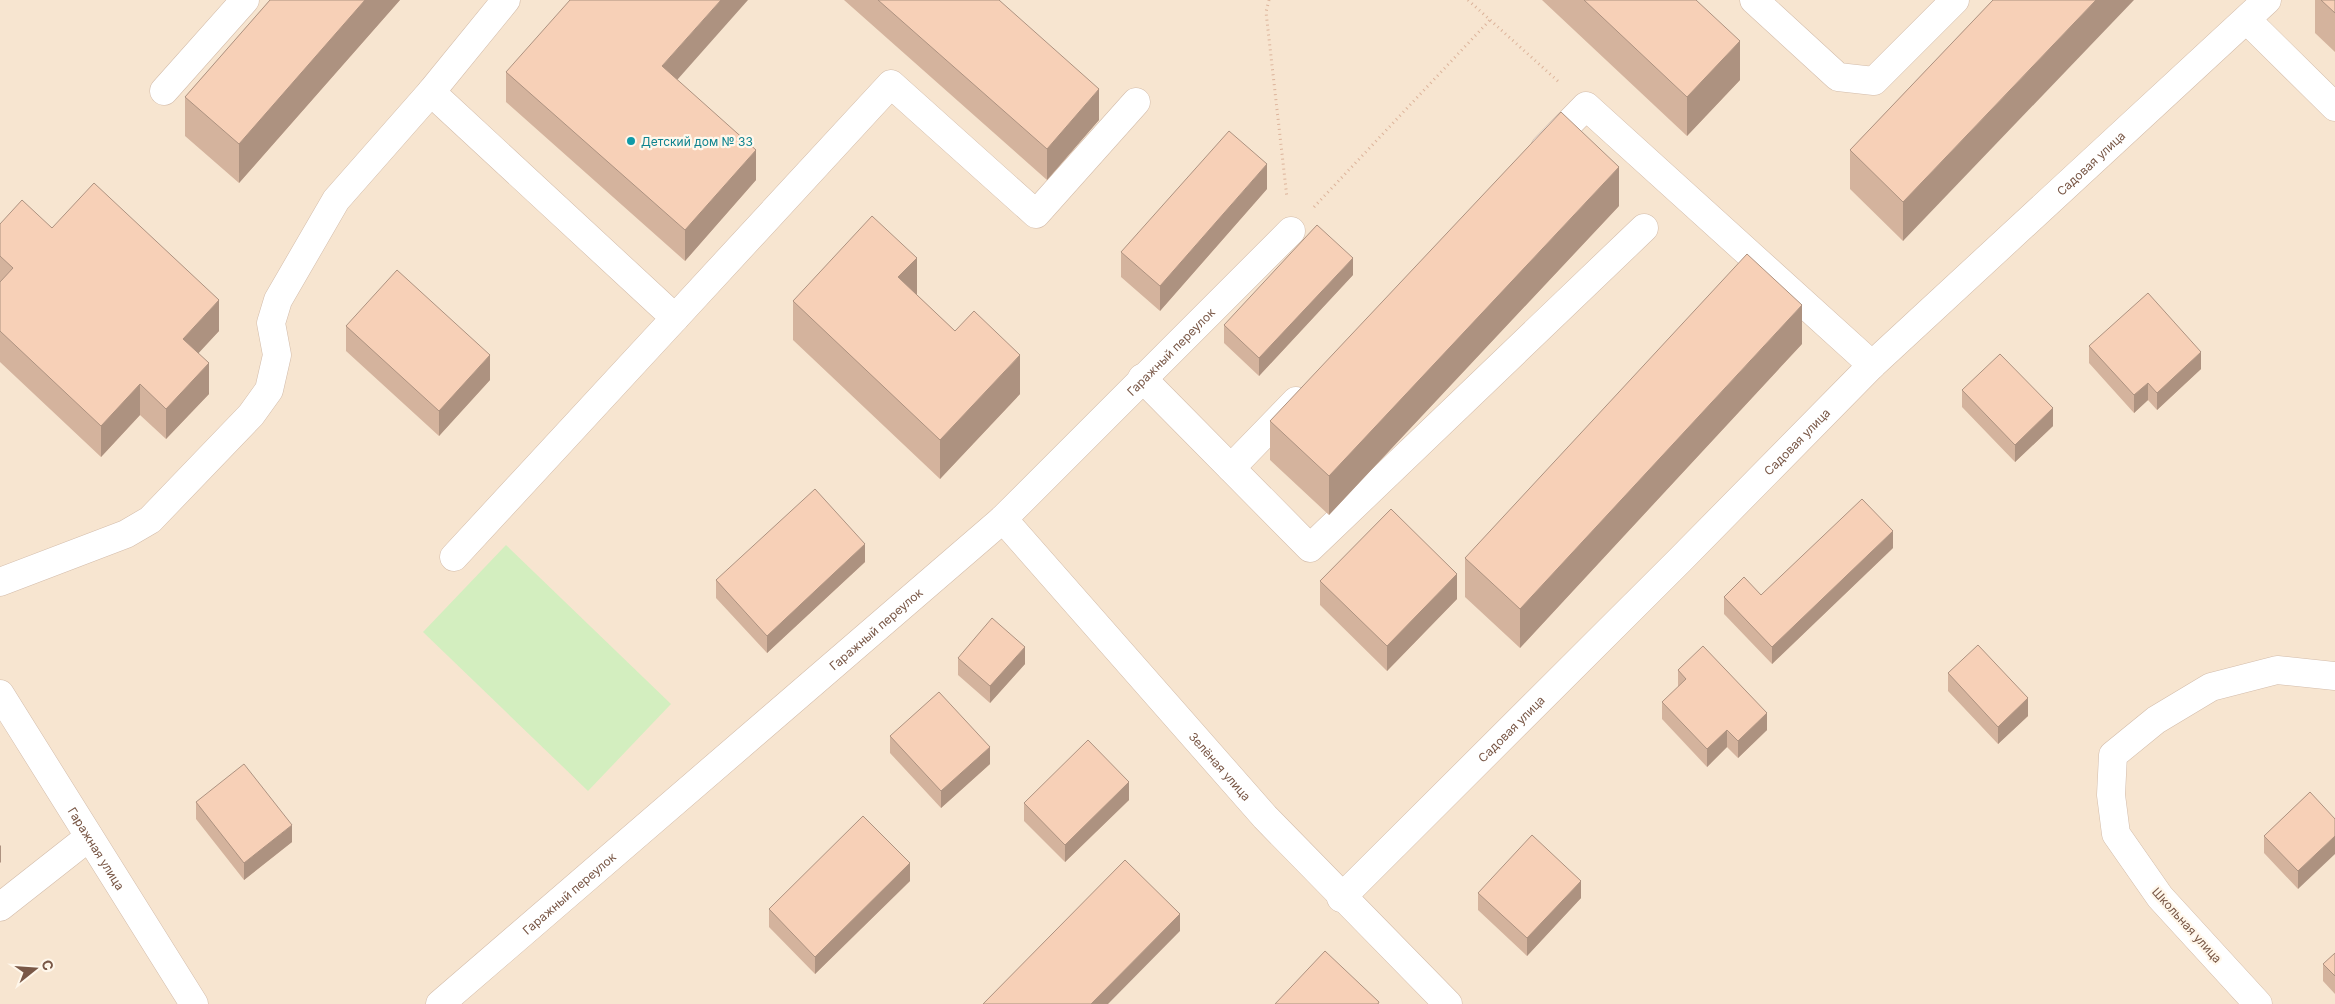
<svg xmlns="http://www.w3.org/2000/svg" width="2335" height="1004" font-family="Inter,sans-serif">
<style>
.residential{fill:#f7e5d0}
.green{fill:#d3eebf}
.lines{fill:none;stroke-linecap:round;stroke-linejoin:round}
.minor-casing{stroke:#d3bcaa;stroke-width:29}
.path{stroke:#dcb39a;stroke-width:3;stroke-dasharray:1 4;stroke-linecap:butt}
.minor{stroke:#fff;stroke-width:28}
.wall{fill:#d4b39d}
.shaded-wall{fill:#ad9280}
.building{fill:#f7d0b7;stroke:#ad9280}
.culture-dot{fill:#0f9aa8;stroke:#fff7eb;stroke-width:2}
.labels{text-anchor:middle;dominant-baseline:central;stroke-width:4.5;stroke-linejoin:round;paint-order:stroke}
.culture-label{font-size:12px;fill:#0d838f;stroke:#fff7eb;text-anchor:start}
.street-label{font-size:12px;fill:#795746;stroke:#fff7eb}
</style>
<rect width="100%" height="100%" fill="#fff3e2"/>
<path class="residential" d="M0 0H2335V1004H0Z"/>
<path class="green" d="M506 545 671 704 588 791 423 632Z"/>
<g class="lines">
<g class="minor-casing">
<g id="minor">
<path d="M1754 0 1838 77 1874 81 1955 0"/>
<path d="M2247 20 2335 107"/>
<path d="M164 91 245 0"/>
<path d="M1545 148 1586 106 1872 365"/>
<path d="M675 318 891 84 1036 214 1136 102"/>
<path d="M1142 378 1310 548 1644 228"/>
<path d="M1231 468 1296 401"/>
<path id="s1" d="M1003 519 1265 817 1448 1004"/>
<path d="M454 557 675 318 431 92 506 0"/>
<path d="M0 582 126 534 150 520 251 415 269 390 277 355 271 323 278 300 336 200 431 92"/>
<path id="s2" d="M0 694 194 1004"/>
<path id="s3" d="M1341 898 1680 560 1872 365 2267 0"/>
<path d="M0 907 89 837"/>
<path id="s4" d="M440 1004 1003 519 1291 231"/>
<path d="M2258 1004 2160 897 2116 834 2111 795 2113 755 2156 720 2211 687 2277 670 2335 676"/>
</g>
</g>
<path class="path" d="M1269 0 1266 12 1287 198
M1468 0 1560 83
M1314 207 1490 20"/>
<use href="#minor" class="minor"/>
</g>
<path class="wall" d="M270 0H400L239 183 185 136V97Z
M844 0H999L1099 120 1047 180Z
M1542 0H1696L1740 80 1687 136Z
M1993 0 1903 241 1850 189V150Z
M2315 0H2335V52L2315 33Z
M506 72 678 80 756 180 685 261 506 102Z
M1267 189 1160 311 1121 277V252Z
M1619 206 1329 515 1270 460V421Z
M0 224 52 228 219 331 198 353 209 394 166 439 140 415 101 457 0 362Z
M1353 275 1259 376 1224 343V325Z
M917 295 955 331 1020 394 940 479 793 340V301Z
M346 326 490 380 439 436 346 351Z
M1802 344 1520 648 1465 597V558Z
M2089 346 2201 369 2157 410 2148 400 2134 413 2089 363Z
M1962 390 2053 426 2015 462 1962 407Z
M1893 548 1772 664 1724 614V597L1761 595Z
M865 562 767 653 716 598V580Z
M1320 581 1457 599 1387 671 1320 605Z
M958 658 1025 664 990 703 958 675Z
M1678 670 1767 730 1738 758 1727 747 1707 767 1662 719V702L1678 687Z
M1948 673 2028 716 1998 744 1948 691Z
M890 736 990 764 941 808 890 753Z
M2310 792 2298 889 2264 853V836Z
M1129 800 1065 862 1024 821V803Z
M196 802 292 842 244 880 196 819Z
M910 881 815 974 769 927V909Z
M1478 893 1581 898 1527 956 1478 910Z
M2335 953V994L2323 981V964Z"/>
<path class="shaded-wall" d="M365 0H400L239 183V144Z
M721 0H748L662 97V66Z
M2096 0H2134L1903 241V202Z
M1740 41V80L1687 136V97Z
M1099 89V120L1047 180V149Z
M756 150V180L685 261V230Z
M1267 164V189L1160 311V286Z
M1619 167V206L1329 515V476Z
M917 258V297L898 277Z
M1353 258V275L1259 376V358Z
M219 300V331L183 370V339Z
M1802 305V344L1520 648V609Z
M2201 352V369L2157 410V393Z
M490 355V380L439 436V411Z
M1020 355V394L940 479V440Z
M209 363V394L166 439V409Z
M2148 383V400L2134 413V395Z
M140 384V415L101 457V426Z
M2053 408V426L2015 462V445Z
M1893 531V548L1772 664V647Z
M865 544V562L767 653V636Z
M1457 574V599L1387 671V646Z
M1025 647V664L990 703V686Z
M2028 698V716L1998 744V727Z
M1767 713V730L1738 758V741Z
M1727 730V747L1707 767V749Z
M990 747V764L941 808V791Z
M1129 782V800L1065 862V845Z
M292 825V842L244 880V863Z
M2335 836V854L2298 889V871Z
M1 845V862L0 863V846Z
M910 863V881L815 974V957Z
M1581 881V898L1527 956V938Z
M1180 914V931L1108 1004H1091Z"/>
<path class="building" d="M270 0H365L239 144 185 97Z
M570 0H721L662 66 756 150 685 230 506 72Z
M878 0H999L1099 89 1047 149Z
M1584 0H1696L1740 41 1687 97Z
M1993 0H2096L1903 202 1850 150Z
M2321 0H2335V13Z
M1561 112 1619 167 1329 476 1270 421Z
M1229 131 1267 164 1160 286 1121 252Z
M94 183 219 300 183 339 209 363 166 409 140 384 101 426 0 331V282L13 268 0 256V224L22 200 52 228Z
M872 216 917 258 898 277 955 331 974 311 1020 355 940 440 793 301Z
M1317 225 1353 258 1259 358 1224 325Z
M1747 254 1802 305 1520 609 1465 558Z
M397 270 490 355 439 411 346 326Z
M2148 293 2201 352 2157 393 2148 383 2134 395 2089 346Z
M2000 354 2053 408 2015 445 1962 390Z
M815 489 865 544 767 636 716 580Z
M1862 499 1893 531 1772 647 1724 597 1744 577 1761 595Z
M1391 509 1457 574 1387 646 1320 581Z
M992 618 1025 647 990 686 958 658Z
M1978 645 2028 698 1998 727 1948 673Z
M1703 646 1767 713 1738 741 1727 730 1707 749 1662 702 1686 679 1678 670Z
M939 692 990 747 941 791 890 736Z
M1088 740 1129 782 1065 845 1024 803Z
M244 764 292 825 244 863 196 802Z
M2310 792 2335 819V836L2298 871 2264 836Z
M863 816 910 863 815 957 769 909Z
M1532 835 1581 881 1527 938 1478 893Z
M1125 860 1180 914 1091 1004H983Z
M1325 951 1379 1002 1378 1004H1275Z
M2335 953V976L2323 964Z"/>
<circle class="culture-dot" cx="631" cy="141" r="5"/>
<g class="labels">
<g class="culture-label">
<text x="641" y="141">Детский дом № 33</text>
</g>
<g class="street-label">
<text stroke="none"><textPath href="#s3" startOffset="1050">Садовая улица</textPath></text>
<text stroke="none"><textPath href="#s4" startOffset="980">Гаражный переулок</textPath></text>
<text stroke="none"><textPath href="#s3" startOffset="645">Садовая улица</textPath></text>
<text stroke="none"><textPath href="#s4" startOffset="575">Гаражный переулок</textPath></text>
<text stroke="none"><textPath href="#s3" startOffset="240">Садовая улица</textPath></text>
<text stroke="none"><textPath href="#s1" startOffset="329">Зелёная улица</textPath></text>
<text stroke="none"><textPath href="#s2" startOffset="182">Гаражная улица</textPath></text>
<text stroke="none"><textPath href="#s4" startOffset="170">Гаражный переулок</textPath></text>
<text transform="translate(2187 925) rotate(48)">Школьная улица</text>
</g>
</g>
<g transform="translate(35 969) rotate(73)" stroke="#fff7eb" stroke-width="4" paint-order="stroke">
<path d="M0-4L9 19L0 12L-9 19Z" fill="#795746"/>
<text y="-8" font-size="14" font-weight="bold" text-anchor="middle" fill="#795746">С</text>
</g>
</svg>
